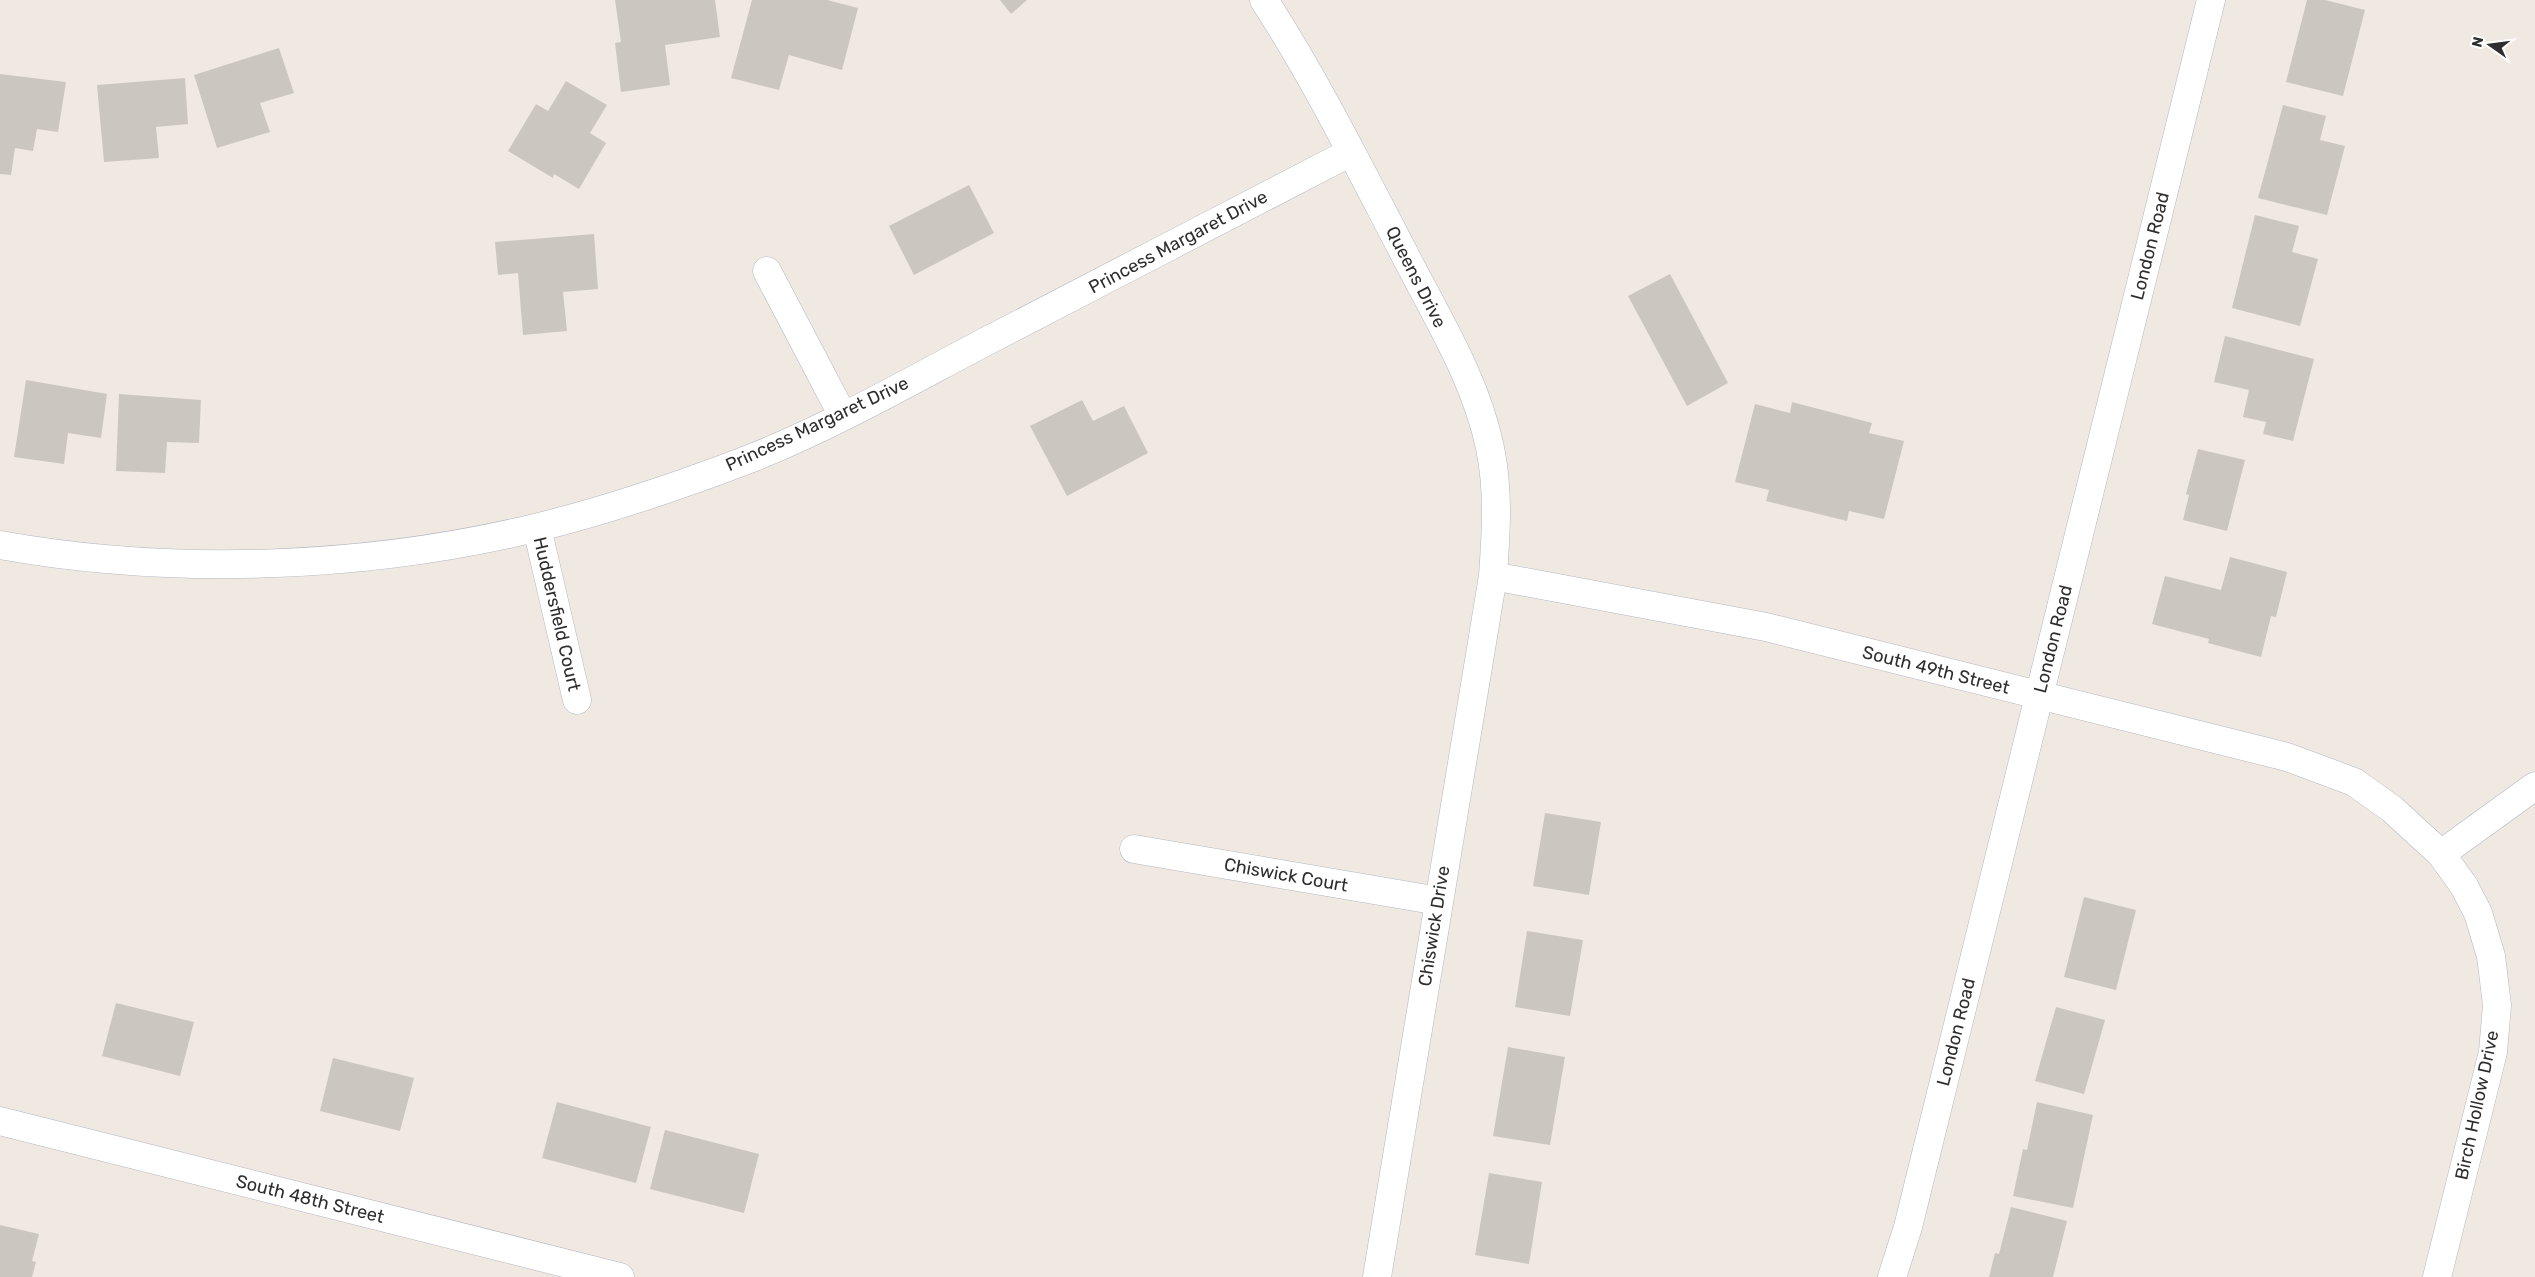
<svg xmlns="http://www.w3.org/2000/svg" width="2535" height="1277" font-family="Rubik,sans-serif">
<style>
.building{fill:#cbc7bf}
.lines{fill:none;stroke-linecap:round;stroke-linejoin:round}
.street-casing{stroke:#b4b7c1;stroke-width:29}
.street{stroke:#fff;stroke-width:28}
.labels{text-anchor:middle;dominant-baseline:central;stroke-width:5;stroke-linejoin:round;paint-order:stroke}
.street-label{font-size:18px;fill:#2e2e2e;stroke:#fff}
</style>
<rect width="100%" height="100%" fill="#efe9e1"/>
<path class="building" d="M615 0H715L720 37 665 45 670 85 621 92 615 43 621 42Z
M752 0H827L858 8 842 70 789 55 779 90 731 78Z
M1000 0H1027L1011 14Z
M2307 0H2325L2365 10 2343 96 2286 82Z
M279 48 294 93 260 103 270 132 217 148 194 75Z
M0 74 66 82 58 132 37 129 33 151 15 148 11 175 0 174Z
M185 78 188 124 156 127 159 158 104 162 97 85Z
M566 81 607 105 590 133 606 143 579 189 554 174 553 178 508 151 536 104 548 111Z
M2283 105 2326 116 2320 140 2345 146 2327 215 2258 198Z
M969 185 994 233 914 275 889 226Z
M2255 215 2299 226 2292 252 2318 259 2300 326 2232 308Z
M594 234 598 289 563 292 567 331 523 335 518 273 498 275 495 242Z
M1670 274 1728 383 1687 406 1628 296Z
M2225 336 2314 359 2293 441 2263 434 2266 422 2243 417 2249 390 2214 382Z
M26 380 107 394 101 438 68 433 64 464 14 457Z
M119 394 201 400 199 443 167 442 165 473 116 471Z
M1082 400 1093 421 1124 406 1148 453 1067 496 1030 426Z
M1792 402 1872 423 1869 433 1904 441 1884 519 1849 511 1847 521 1766 501 1769 490 1735 482 1755 404 1790 413Z
M2198 449 2245 460 2227 531 2183 520 2189 495 2186 494Z
M2230 557 2287 572 2276 617 2271 616 2261 657 2208 643 2209 639 2152 624 2165 576 2221 590Z
M1545 813 1601 822 1589 895 1533 886Z
M2084 897 2136 910 2116 990 2064 977Z
M1527 931 1583 940 1570 1016 1515 1007Z
M116 1003 194 1022 180 1076 102 1056Z
M2056 1007 2105 1020 2084 1094 2035 1081Z
M1508 1047 1565 1057 1550 1145 1493 1136Z
M333 1058 414 1078 400 1131 320 1111Z
M557 1102 651 1127 636 1183 542 1158Z
M2037 1102 2093 1115 2073 1208 2013 1196 2023 1149 2027 1150Z
M665 1130 759 1154 744 1213 650 1189Z
M1489 1173 1542 1182 1529 1264 1475 1255Z
M2011 1207 2067 1221 2053 1277H1989L1995 1253 1999 1254Z
M0 1225 39 1234 32 1261 36 1262 32 1277H0Z"/>
<g class="lines">
<g class="street-casing">
<path id="street" d="M1264 0C1317 82 1360 169 1405 255 1436 316 1476 379 1490 448 1499 491 1496 533 1493 576L1377 1277
M767 271 843 416
M537 528 577 700
M0 545C174 576 367 569 539 527 611 509 682 485 752 458 832 426 909 382 985 342 1107 279 1229 215 1351 152
M1493 576 1766 627 2287 757 2354 782 2392 809 2441 854 2464 886 2478 913 2491 956 2497 1005 2493 1052 2437 1277
M1134 849 1439 901
M2441 854 2535 786
M0 1121 620 1277
M1892 1277 1908 1227 2211 0"/>
</g>
<use href="#street" class="street"/>
</g>
<g class="labels">
<g class="street-label">
<text transform="translate(1178 242) rotate(-28)">Princess Margaret Drive</text>
<text transform="translate(2150 246) rotate(-76)">London Road</text>
<text transform="translate(1416 277) rotate(63)">Queens Drive</text>
<text transform="translate(817 424) rotate(-25)">Princess Margaret Drive</text>
<text transform="translate(557 614) rotate(77)">Huddersfield Court</text>
<text transform="translate(2053 639) rotate(-76)">London Road</text>
<text transform="translate(1936 670) rotate(14)">South 49th Street</text>
<text transform="translate(1286 875) rotate(10)">Chiswick Court</text>
<text transform="translate(1434 926) rotate(-81)">Chiswick Drive</text>
<text transform="translate(1956 1032) rotate(-76)">London Road</text>
<text transform="translate(2477 1105) rotate(-78)">Birch Hollow Drive</text>
<text transform="translate(310 1199) rotate(14)">South 48th Street</text>
</g>
</g>
<g transform="translate(2490 45) rotate(284)" stroke="#ffffff" stroke-width="4" paint-order="stroke">
<path d="M0-4L9 19L0 12L-9 19Z" fill="#2e2e2e"/>
<text y="-8" font-size="14" font-weight="bold" text-anchor="middle" fill="#2e2e2e">N</text>
</g>
</svg>
